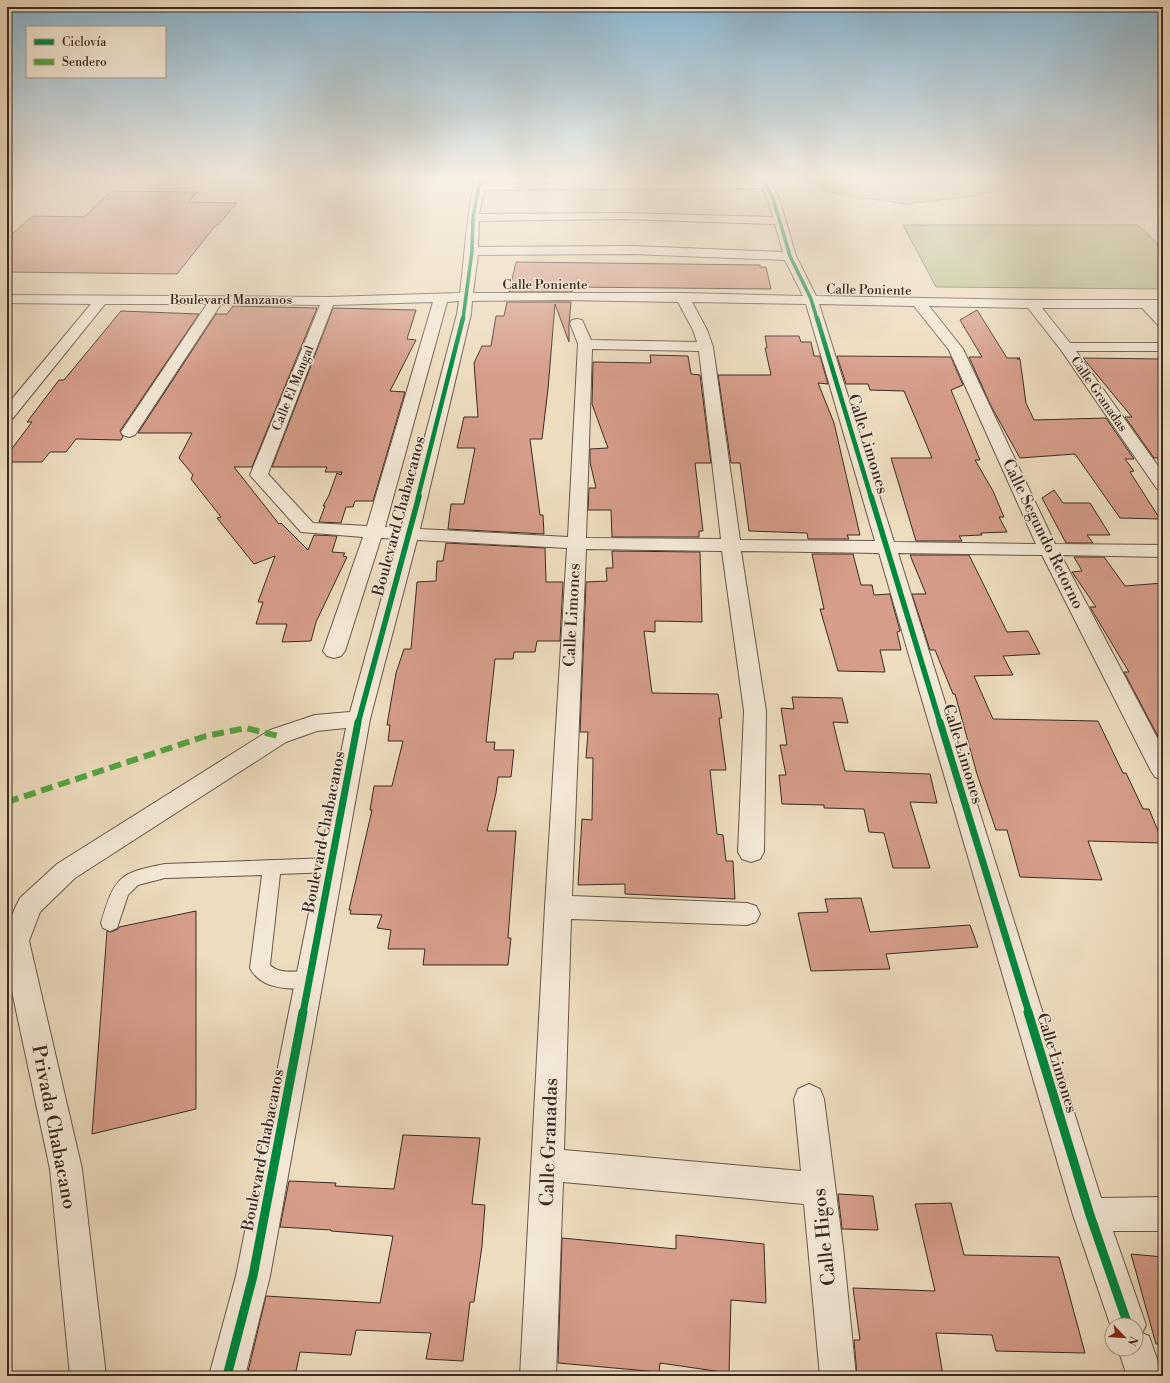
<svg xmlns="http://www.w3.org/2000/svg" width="1170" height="1383" font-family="'Libre Bodoni',serif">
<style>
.green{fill:#bbbf90;stroke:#7c755a}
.building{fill:#d69d8a;stroke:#3c2b23}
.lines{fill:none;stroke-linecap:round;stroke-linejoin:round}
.service-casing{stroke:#68574a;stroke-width:2}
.minor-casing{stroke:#68574a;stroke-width:2}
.service{fill:#f3e8d5;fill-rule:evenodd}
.minor{fill:#f3e8d5;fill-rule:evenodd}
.quiet{stroke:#54a442;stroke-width:6;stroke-dasharray:12 6;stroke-linecap:butt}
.cycleway-far4-casing{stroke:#f3e8d5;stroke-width:5}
.cycleway-far3-casing{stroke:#f3e8d5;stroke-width:6}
.cycleway-far2-casing{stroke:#f3e8d5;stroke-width:8}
.cycleway-far1-casing{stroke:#f3e8d5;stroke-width:10}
.cycleway-casing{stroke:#f3e8d5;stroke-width:12}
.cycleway-far4{stroke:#00873e;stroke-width:3.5}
.cycleway-far3{stroke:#00873e;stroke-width:4.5}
.cycleway-far2{stroke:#00873e;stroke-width:5.5}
.cycleway-far1{stroke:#00873e;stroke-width:7}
.cycleway{stroke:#00873e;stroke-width:9}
.labels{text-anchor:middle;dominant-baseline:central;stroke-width:3;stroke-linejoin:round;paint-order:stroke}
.far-street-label{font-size:13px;fill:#3c2b23;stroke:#f3e8d5}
.street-label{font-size:16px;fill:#3c2b23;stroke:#f3e8d5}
.near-street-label{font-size:19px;fill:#3c2b23;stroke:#f3e8d5}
</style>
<rect width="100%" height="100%" fill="#eddcbe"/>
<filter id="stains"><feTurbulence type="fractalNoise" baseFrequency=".005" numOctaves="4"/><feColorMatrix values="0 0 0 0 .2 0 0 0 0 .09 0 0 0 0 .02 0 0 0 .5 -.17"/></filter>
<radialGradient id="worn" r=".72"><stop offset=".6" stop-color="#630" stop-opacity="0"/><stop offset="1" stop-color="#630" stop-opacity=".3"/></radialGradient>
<path class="green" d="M818 180H1032L1029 183 973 196 906 204 843 195 824 191Z
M903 225H1138L1163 249V289L936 287Z"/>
<path class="building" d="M112 191 197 192 189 202 237 203 218 225H216L177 274 7 272V238L33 216 84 217Z
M516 262 760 265V267H766L771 289 572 287V292H509Z
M507 302H571L569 324V342L555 304 548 389 542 439H530L540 515H543L544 534 448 529 451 504H464L475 448H457L464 417H478L474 363 482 346H491L496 316H504Z
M233 306 317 308 252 467H234L279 524 281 523 308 550 314 535 337 536 332 552 345 553 343 556 347 557 316 622 311 641 282 642 287 624H256L263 602H258L275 556 254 564 217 518 221 517 191 479 193 475 179 458 192 433H138L216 314H227Z
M333 308 416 310 407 339 416 340 390 391 405 392 373 501H355L353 507H346L341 523 319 522 325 506H323L329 495 337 473 341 475 342 472H325L327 467H272Z
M977 310 1007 358H1020L1017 359H1020L1026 403 1034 420 1106 418 1134 459H1125L1134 471 1130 472 1160 519 1120 518 1075 454 1020 458 991 406 969 357H982L960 320Z
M121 311 199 314 120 431 123 437 121 440 76 439 66 452H50L42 462H7V455L32 422H27L59 380H64Z
M765 336H799L801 342H811L814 356H820L828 384 818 383 834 423 860 535H847L849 539H808L807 533 749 531 740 463H731L718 375H771L765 348H767Z
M650 355 688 356 691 374 700 375 711 463H695L703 531H699V537H612L611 510H588L589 488H596L590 462V449L608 448 592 404 593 362 651 363Z
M837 356 951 357 963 385 951 390 980 460H975L993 491 1004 517H999L1007 532 981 533 982 535 959 536 962 541H916L891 458H932L904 391 870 390 868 384H846Z
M1083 358 1163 359V458H1154L1125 417H1132Z
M1054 490 1063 503H1090L1110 535H1087L1093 543H1066L1042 498Z
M446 543 545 548 546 582H563L560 641H537L535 652H514L513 659H495L486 742H495L494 750H514L511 777H498L496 793 487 831H516L508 938H511L508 965H423L425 949H388L391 930 377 928 382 915 350 914 351 910H349L372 810H370L374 786H392L403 741H388L390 725H387L396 673 404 649H411L417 582 436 581 437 561H443Z
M612 551 700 552 702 622 655 621V632L644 631 652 693 718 694 722 718H719L726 770H710L717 834 723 835 726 861H733L735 899 625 894V884L578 885 582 819 592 820 593 758H586L588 732H580L586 582 607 581 606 568H613Z
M812 554H853L861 585H872L874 595 890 594 900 631 897 632 901 650H880L885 672 838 671 820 609H824Z
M910 555H969L1007 632 1028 631 1040 654 1003 656 1013 675 974 676 993 719 1098 721 1123 773H1126L1143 809H1149L1163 843 1088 841 1102 880 1020 877 1007 830H996L977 774 955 694H953L935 650H930L912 594H926Z
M1074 557H1104L1125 586 1163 583V746L1124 672H1129L1090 607H1096L1072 572 1082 571Z
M792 697 842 698 848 723 833 722 845 771 930 774 937 803 910 802 930 868H893L884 833 869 832 864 809 824 808V805L782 804 779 775H786L780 745H787L781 708 794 709Z
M861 898 870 932 970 925 978 947 886 954 890 969 811 971 798 913 828 912 825 899Z
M196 911V1109L92 1134 107 931 111 932 118 929 119 927Z
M403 1135 480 1138 472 1204 485 1205 482 1246 474 1302H470L463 1361 426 1359 431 1333 356 1330 351 1355 300 1352 295 1376H247L266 1296 380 1303 393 1236 331 1231V1230L280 1227 289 1181 336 1183 335 1186 394 1189Z
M838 1194 873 1196 878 1230 842 1229Z
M951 1203 964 1255 1059 1257 1085 1353 996 1351 992 1335 936 1333 943 1376H857L854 1340H860L853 1288 935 1291 915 1204Z
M676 1235 764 1244 766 1303 731 1300 729 1373 660 1363 659 1372 558 1363 562 1238 676 1249Z
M1131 1254 1163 1257V1343L1156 1344Z"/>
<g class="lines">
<g class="service-casing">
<path id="service" d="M331 858 337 860 340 865 337 870 331 872 280 874 270 965C282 977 301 968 316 973L319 979 316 985C295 992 261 990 250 968L262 875 165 878 138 885 128 895 117 928 110 931 103 928 101 923C115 877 118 873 165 864Z"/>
</g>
<g class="minor-casing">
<path id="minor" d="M475 180H485V184L759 182V180H769L779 198 796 256 816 296 1032 300H1163V308H1157L1163 314V326L1158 325 1142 308H1042L1070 343H1163V351H1076L1163 473V490L1157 489 1061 350 1028 308 929 306 963 349 1055 544 1163 545V557L1061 555 1163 749V780L1155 777 1151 771 1042 555 898 553 1101 1198 1163 1197V1231H1113L1146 1325 1142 1333 1149 1336 1163 1376H1127L1118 1349H1136V1325H1112V1330L1073 1215 879 553 741 551 766 711 764 852 760 859 751 862 742 859 738 852 744 711 722 551 586 549 572 896 747 903 756 906 760 914 756 922 747 925 571 919 564 1150 801 1171 794 1099 798 1089 809 1084 820 1089 824 1099 843 1247 856 1376H820L804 1204 563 1182 556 1376H520L545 907 567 548 417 540 370 719 270 1276 245 1376H209L236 1276 346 728 317 731 286 742 75 878 40 912 29 941 82 1169 106 1376H70L50 1169 7 968V927L16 906 20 898 57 864 270 730 315 715 350 712 398 539 381 538 345 651 341 656 334 658 327 656 323 651 363 537 301 532 250 475 320 305 221 304 135 435 129 437 123 435 121 432 207 304H105L13 418 7 420V405L91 304 7 303V295L328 297 460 293C465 255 466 216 475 180ZM763 188 767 198 773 217 625 213 479 214 484 190ZM625 219 775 224 783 252 632 246 478 247 479 221ZM632 254 785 260 803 296 682 293H473L478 255ZM564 300 678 302 693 330 697 342 591 340 582 320 577 319 572 320 570 323 578 344 568 537 420 529 471 314 472 301ZM459 301 457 314 401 528 385 527 447 302ZM433 302 367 526 313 523 268 474 333 305ZM692 302 806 304 875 541 740 540 713 347 707 330ZM819 304 914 306 949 350 1036 544 894 542ZM592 349 699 351 721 539 586 538Z"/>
</g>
<use href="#service" class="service"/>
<use href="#minor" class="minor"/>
<path class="quiet" d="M7 802 206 736 246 728 278 736"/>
<g class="cycleway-far4-casing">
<path id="cycleway-far4" d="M764 180 773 198 790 256 811 299 817 319
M463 319 472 251 473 218 480 180"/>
</g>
<g class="cycleway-far3-casing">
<path id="cycleway-far3" d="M817 318 871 497
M418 497 463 318"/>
</g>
<g class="cycleway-far2-casing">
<path id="cycleway-far2" d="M871 496 940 723
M358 723 419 496"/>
</g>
<g class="cycleway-far1-casing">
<path id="cycleway-far1" d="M940 722 1029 1013
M303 1013 358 722"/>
</g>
<g class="cycleway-casing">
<path id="cycleway" d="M1028 1012 1090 1215 1128 1325
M227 1376 253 1276 303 1012"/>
</g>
<use href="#cycleway-far4" class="cycleway-far4"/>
<use href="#cycleway-far3" class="cycleway-far3"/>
<use href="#cycleway-far2" class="cycleway-far2"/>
<use href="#cycleway-far1" class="cycleway-far1"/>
<use href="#cycleway" class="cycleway"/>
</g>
<linearGradient id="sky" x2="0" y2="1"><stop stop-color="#88b7d3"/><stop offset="0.48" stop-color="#f7efe2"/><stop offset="1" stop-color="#f7efe2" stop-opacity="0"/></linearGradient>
<rect width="1170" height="373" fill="url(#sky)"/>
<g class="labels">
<g class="far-street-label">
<text x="545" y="285">Calle Poniente</text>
<text transform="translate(869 290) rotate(1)">Calle Poniente</text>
<text x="231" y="300">Boulevard Manzanos</text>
<text transform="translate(293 388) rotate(-68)">Calle El Mangal</text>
<text transform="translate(1099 394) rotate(55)">Calle Granadas</text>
</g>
<g class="street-label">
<text transform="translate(868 444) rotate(73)">Calle Limones</text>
<text transform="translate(399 516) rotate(-75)">Boulevard Chabacanos</text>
<text transform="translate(1043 534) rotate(64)">Calle Segundo Retorno</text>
<text transform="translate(572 615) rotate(-87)">Calle Limones</text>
<text transform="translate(963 754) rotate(73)">Calle Limones</text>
<text transform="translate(324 832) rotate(-79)">Boulevard Chabacanos</text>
<text transform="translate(1057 1063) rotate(73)">Calle Limones</text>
<text transform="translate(263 1150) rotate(-79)">Boulevard Chabacanos</text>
</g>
<g class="near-street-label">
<text transform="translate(54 1127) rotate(79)">Privada Chabacano</text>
<text transform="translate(549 1142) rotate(-88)">Calle Granadas</text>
<text transform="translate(824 1237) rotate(-96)">Calle Higos</text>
</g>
</g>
<rect width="1170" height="1383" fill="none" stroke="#eddcbe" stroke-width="24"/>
<rect x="8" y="8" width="1154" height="1367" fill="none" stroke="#3c2b23" stroke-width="2"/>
<rect x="12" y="12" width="1146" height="1359" fill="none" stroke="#3c2b23"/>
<rect x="26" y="26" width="140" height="52" fill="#f3e8d5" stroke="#aa9c8e"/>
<rect x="34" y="39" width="20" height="6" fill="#00873e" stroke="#aa9c8e"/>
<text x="62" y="46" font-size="12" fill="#3c2b23">Ciclovía</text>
<rect x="34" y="59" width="20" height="6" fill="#54a442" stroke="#aa9c8e"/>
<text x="62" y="66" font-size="12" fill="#3c2b23">Sendero</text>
<g transform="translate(1124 1337) rotate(115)"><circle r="19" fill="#f3e8d5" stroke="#aa9c8e"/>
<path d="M0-3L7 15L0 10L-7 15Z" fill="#8f2418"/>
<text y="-6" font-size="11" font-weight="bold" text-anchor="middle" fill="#3c2b23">N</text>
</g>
<rect width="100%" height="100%" filter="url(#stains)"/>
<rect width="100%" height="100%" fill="url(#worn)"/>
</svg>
